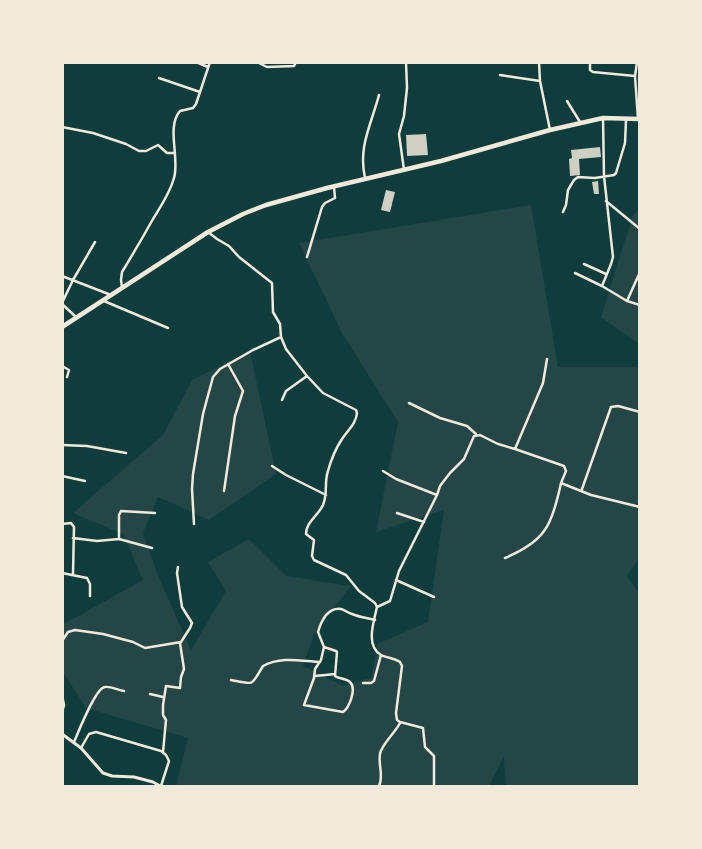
<svg xmlns="http://www.w3.org/2000/svg" width="702" height="849" font-family="'Open Sans',sans-serif">
<style>
.green{fill:#244646}
.building{fill:#cfcfc3}
.lines{fill:none;stroke-linecap:round;stroke-linejoin:round}
.minor{stroke:#f1e9da;stroke-width:2.5}
.tertiary{stroke:#f1e9da;stroke-width:3}
.trunk{stroke:#f1e9da;stroke-width:4.5}
</style>
<rect width="100%" height="100%" fill="#0f3d3e"/>
<path class="green" d="M531 205 558 367H639L640 503 636 504 639 513V558L627 576 639 593V786H506L504 756 489 786H176L188 738 86 708 63 672 62 625 143 580 123 534 73 513 163 435 192 380 250 351 276 474 209 520 158 497 143 533 158 576 191 650 226 591 208 562 249 539 286 576 351 586 314 634 303 666 343 686 372 677 377 644 428 622 444 510 376 532 398 422 342 333 299 243Z
M639 210V344L601 317 633 215Z"/>
<path class="building" d="M426 134 428 155 407 156 406 135Z
M600 147 601 157 579 159 580 175 570 176 569 159 572 158 571 150Z
M598 181 599 194H594L592 182Z
M386 190 395 192 390 212 381 210Z"/>
<g class="lines">
<path class="minor" d="M196 62 208 67
M257 62 267 67 294 66 296 62
M539 62 540 81 550 130
M590 62V70L593 72 635 76
M637 62 635 76 638 119
M500 75 540 81
M159 78 200 92
M567 101 580 122
M62 127 93 133 126 144 139 151H146L158 145 167 153H175
M404 170 399 134 404 116 407 88 406 62
M365 178C358 147 371 125 379 95
M606 201 640 229
M563 212 566 205 568 190 574 180 578 177 595 178 614 175 616 173 625 143 626 120
M208 232 217 239 229 246 239 257 272 283 273 312 280 324 281 337 286 349 307 376 323 393 356 410 357 413C356 424 348 430 342 439 336 448 331 460 328 471 324 482 328 493 323 505 318 516 306 522 306 534L314 540 312 556 314 560 346 575 359 591 375 603 377 607C374 621 365 646 381 655 387 658 394 658 400 662L402 666 396 713 397 720 400 722 423 728 425 747 434 756V786
M307 257 322 207 325 203 335 198 334 187
M584 264 606 274
M575 273 602 286 627 301 640 305
M62 276 111 295
M602 286 611 264 613 257 604 176 603 118
M122 287 121 280 122 272C133 254 143 237 153 219 161 206 170 193 174 178 180 158 166 127 180 111L193 108 196 104 210 62
M104 301 168 328
M627 301 640 272
M62 303 73 280 95 242
M62 304 76 317
M62 366 69 370 67 377
M282 400 286 391 307 376
M409 403 440 418 467 426 476 434
M62 445 87 446 126 453
M515 449 564 466 566 471 561 483 591 495 640 507
M272 466 286 475 326 495
M383 471 396 479 437 495
M62 476 85 481
M582 489 611 407 618 406 640 412
M224 491 235 416 243 391 228 364
M397 513 424 522
M62 524 71 523 74 527 73 574
M194 524 192 489 193 474 203 414 213 377 220 369 253 350 281 337
M73 538 97 541 119 539 152 548
M119 539V515L121 511 155 513
M505 558C519 552 535 544 544 531 553 520 558 497 561 483
M62 573 87 578 90 584V596
M396 580 434 597
M377 607 390 601 399 571 437 495 440 486 450 473 464 459 474 436 480 435 498 444 515 449 543 383 547 359
M62 641 68 632 75 630 103 634 133 642 145 648 181 642 190 628 192 623 182 607 177 573 178 567
M324 647 336 651 337 652 335 676C339 679 346 678 350 682 357 689 349 708 343 712L304 705 314 678 315 669 321 660 324 647 318 632C321 622 327 607 341 609 345 610 348 613 352 614 359 617 367 618 375 620
M315 676 335 674
M231 680C255 685 251 686 263 666 281 656 301 661 320 662
M363 683H371L374 681 381 655
M150 694 163 697
M62 695 64 705 62 713
M74 742C78 733 96 687 105 687 110 686 118 690 124 691
M81 748 89 734 96 732 161 751 166 755 169 761 161 786
M163 752 166 720 163 715V705L166 686 180 688 181 677 184 669 180 643
M379 786C384 776 378 765 380 754 381 745 395 733 400 723"/>
<path class="tertiary" d="M62 734 81 748 103 773 112 776 134 777 153 782 160 786"/>
<path class="trunk" d="M62 327 208 232 243 214 266 205 327 188 441 161 550 130 603 118 640 119"/>
</g>
<rect width="702" height="849" fill="none" stroke="#f1e9da" stroke-width="128"/>
</svg>
